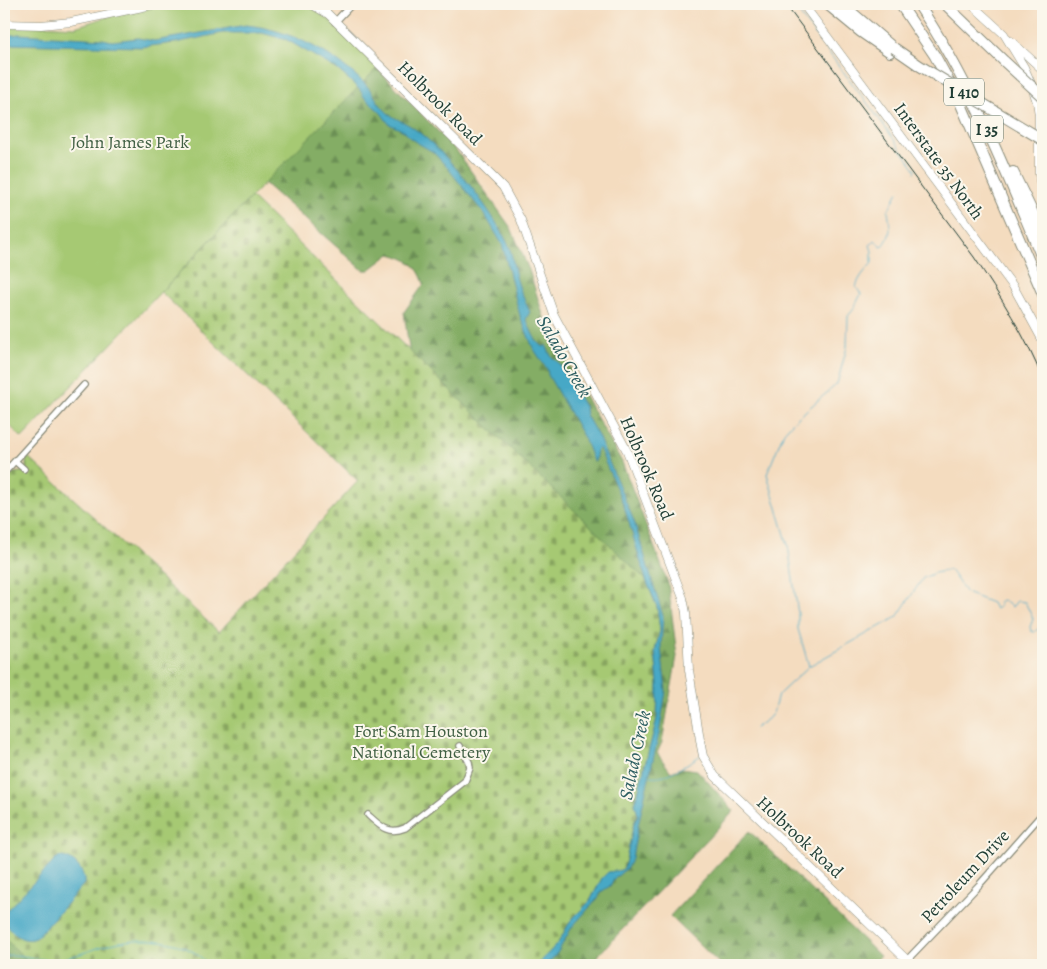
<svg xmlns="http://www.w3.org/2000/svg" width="1047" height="969" font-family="Alegreya,serif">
	<defs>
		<pattern id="forest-firs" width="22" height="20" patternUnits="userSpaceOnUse" patternTransform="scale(1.25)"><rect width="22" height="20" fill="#84ad65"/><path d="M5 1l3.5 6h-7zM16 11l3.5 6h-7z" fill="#6b8e54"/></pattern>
		<pattern id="cemetery-stones" width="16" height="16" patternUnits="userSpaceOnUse" patternTransform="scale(1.25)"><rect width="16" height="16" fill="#a6c973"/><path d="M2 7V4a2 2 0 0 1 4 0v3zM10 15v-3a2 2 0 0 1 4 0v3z" fill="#87a45f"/></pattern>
	</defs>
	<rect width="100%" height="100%" fill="#fbf7ec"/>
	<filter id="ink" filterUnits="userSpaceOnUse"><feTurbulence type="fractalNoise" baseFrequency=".02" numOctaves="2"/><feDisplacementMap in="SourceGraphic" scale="10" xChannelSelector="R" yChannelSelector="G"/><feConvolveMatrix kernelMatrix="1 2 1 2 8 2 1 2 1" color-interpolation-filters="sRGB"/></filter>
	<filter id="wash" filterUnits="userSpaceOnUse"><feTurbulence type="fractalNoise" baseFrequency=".0096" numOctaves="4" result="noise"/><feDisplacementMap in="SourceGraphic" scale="20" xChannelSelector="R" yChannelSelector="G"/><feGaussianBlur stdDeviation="1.12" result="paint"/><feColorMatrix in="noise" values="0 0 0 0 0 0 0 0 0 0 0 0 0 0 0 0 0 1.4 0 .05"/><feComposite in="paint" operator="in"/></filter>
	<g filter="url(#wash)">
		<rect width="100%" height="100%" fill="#f4dcbf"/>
		<!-- forest -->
		<path fill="url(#forest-firs)" stroke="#52754c" d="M377 68 456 150 511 228 529 270 543 315 591 407 622 462 668 583 677 656 662 742 657 753 671 772 681 768 697 770 734 811 589 965H4V938L5 940 420 428 404 312 424 284C418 265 409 259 390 254L369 270H363L264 183 163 277Z
			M749 831 818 896 880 956 873 965H721L670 916Z"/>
		<!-- cemetery -->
		<path fill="url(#cemetery-stones)" stroke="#628354" d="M251 197 646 580 657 607 660 630 655 651 658 684 657 718 635 804 638 815 634 823 624 868 621 870 602 878 590 901 571 920 558 943 537 965H32L4 938V480L10 473 21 472 26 467V458L27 456 219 632 358 481 161 292Z"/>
		<!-- green -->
		<path fill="#a6c973" stroke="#628354" d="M157 4H310L335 22 377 68 251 197 22 438 4 420V26L41 25 75 27 113 15Z"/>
		<!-- water -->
		<path fill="#47a8c6" stroke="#33727d" d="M246 25C290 29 332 53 363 82 374 92 377 104 389 114 397 120 405 122 412 127 446 151 487 203 506 240 513 252 513 267 517 280 520 291 525 301 530 312L526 319C531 329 534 342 544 347L546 345 551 356 559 363 585 408 586 415 598 436 634 521 663 616 661 647 666 691 659 734 639 821 632 858 627 868 615 878 610 886 601 892 598 898 572 927 558 952 547 965H537L558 943 571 920 590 901 602 878 608 872 621 870 624 868 634 823 638 815 635 804 657 718 658 684 655 651 660 630 657 607 646 580 624 506 599 448 597 450 595 462 593 461 584 438 548 375 547 369 533 348 520 316 502 244 485 215 447 167 433 152 411 139 404 131 389 124 381 113 364 97 360 90 338 70 287 40 262 33H223L175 43 141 47 4 44V36L19 34 103 39 112 41 138 38 154 41Z
			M58 857C72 855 86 871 84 884L36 938C22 944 11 932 4 921L7 910Z"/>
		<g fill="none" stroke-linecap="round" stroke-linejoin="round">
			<!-- stream -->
			<path stroke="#47a8c6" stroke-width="1" d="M792 4 880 120 916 170 915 172
				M809 666 897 617 923 578 935 573 950 570 966 593 992 603 995 609 999 607V602L1003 600 1012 607 1017 601 1025 602 1033 619 1030 627 1031 631 1034 632 1043 626
				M755 728 768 719 773 713 778 695 809 666 798 629V614L788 545 767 474 784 432 794 421 837 384 847 347 848 316 853 310 861 294 856 287C859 277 865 271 872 263V251L870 245 875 240 880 246 882 247C893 235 890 225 888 211L898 192
				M650 776C668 779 684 765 700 756
				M4 956C20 952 36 961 53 960 76 958 97 946 120 942 147 937 190 940 208 965"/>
		</g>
	</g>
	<g filter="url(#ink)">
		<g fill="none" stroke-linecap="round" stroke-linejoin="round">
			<!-- street casing -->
			<g stroke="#8a8c7a" stroke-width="8">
				<path id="street" d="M335 22 352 4
					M15 461 24 469
					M4 473 84 385
					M368 815C380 826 388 835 405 828L465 781 470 768 469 762 460 746
					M907 960 979 885 1043 813"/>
			</g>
			<!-- secondary casing -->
			<g stroke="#8a8c7a" stroke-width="9">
				<path id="secondary" d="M311 4 328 14 498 182 503 187 521 220 554 315 627 451 683 598 686 613 689 670 701 746 703 756 715 776 907 960
					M803 4 1013 286 1043 341
					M971 4 1004 34 1024 67 1030 81 1037 102 1039 115V174L1043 203
					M4 24 41 25 71 22 157 4
					M1011 41 1043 70"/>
			</g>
			<!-- highway casing -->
			<g stroke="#8a8c7a" stroke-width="12">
				<path id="highway" d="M827 4 861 32 890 52
					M842 4 890 45
					M900 4 935 56 960 102 1043 294
					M918 4C971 83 1006 172 1043 260
					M945 4 1005 62
					M1013 172 1043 234"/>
			</g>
			<!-- street -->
			<use href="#street" stroke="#fff" stroke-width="5.5"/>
			<!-- secondary -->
			<use href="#secondary" stroke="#fff" stroke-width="8"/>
			<!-- highway -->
			<use href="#highway" stroke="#fff" stroke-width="10"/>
			<!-- rail -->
			<path stroke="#1f3d34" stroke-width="1" d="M785 4 974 257C1000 296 1026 336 1043 380
				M1042 965 1043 959"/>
			<!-- highway-bridge casing -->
			<g stroke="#8a8c7a" stroke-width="12" stroke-linecap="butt">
				<path id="highway-bridge" d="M894 48 920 66 1043 140
					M1005 62 1043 97"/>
			</g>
			<!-- highway-bridge -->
			<use href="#highway-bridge" stroke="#fff" stroke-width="10"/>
		</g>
	</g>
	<g text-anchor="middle" stroke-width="4" stroke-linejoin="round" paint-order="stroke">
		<!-- shield labels -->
		<g fill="#fbf7ec" stroke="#61756b" stroke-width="1">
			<rect x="944" y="78.5" width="40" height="27" rx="4"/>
			<rect x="971" y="115.5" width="32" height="27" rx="4"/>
		</g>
		<g font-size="16" font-weight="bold" fill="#1f3d34">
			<text x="964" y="98">I 410</text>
			<text x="987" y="135">I 35</text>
		</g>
		<!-- street labels -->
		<g font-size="18" fill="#1f3d34" stroke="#fbf7ec">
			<text transform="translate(440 103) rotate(45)" y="6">Holbrook Road</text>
			<text transform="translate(939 161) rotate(54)" y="6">Interstate 35 North</text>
			<text transform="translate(647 468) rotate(67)" y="6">Holbrook Road</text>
			<text transform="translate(800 837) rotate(43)" y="6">Holbrook Road</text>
			<text transform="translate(965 876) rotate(-47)" y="6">Petroleum Drive</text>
		</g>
		<!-- park labels -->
		<g font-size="18" fill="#416044" stroke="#fbf7ec">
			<text x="130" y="148">John James Park</text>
			<text x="421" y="737">Fort Sam Houston<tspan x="421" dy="21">National Cemetery</tspan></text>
		</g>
		<!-- water labels -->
		<g font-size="19" font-style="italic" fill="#2b5d60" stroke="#fbf7ec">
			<text transform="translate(565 356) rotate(60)" y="7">Salado Creek</text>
			<text transform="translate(634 755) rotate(-78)" y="7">Salado Creek</text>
		</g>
	</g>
	<!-- margin -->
	<rect width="1047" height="969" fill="none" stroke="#fbf7ec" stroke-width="20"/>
</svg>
